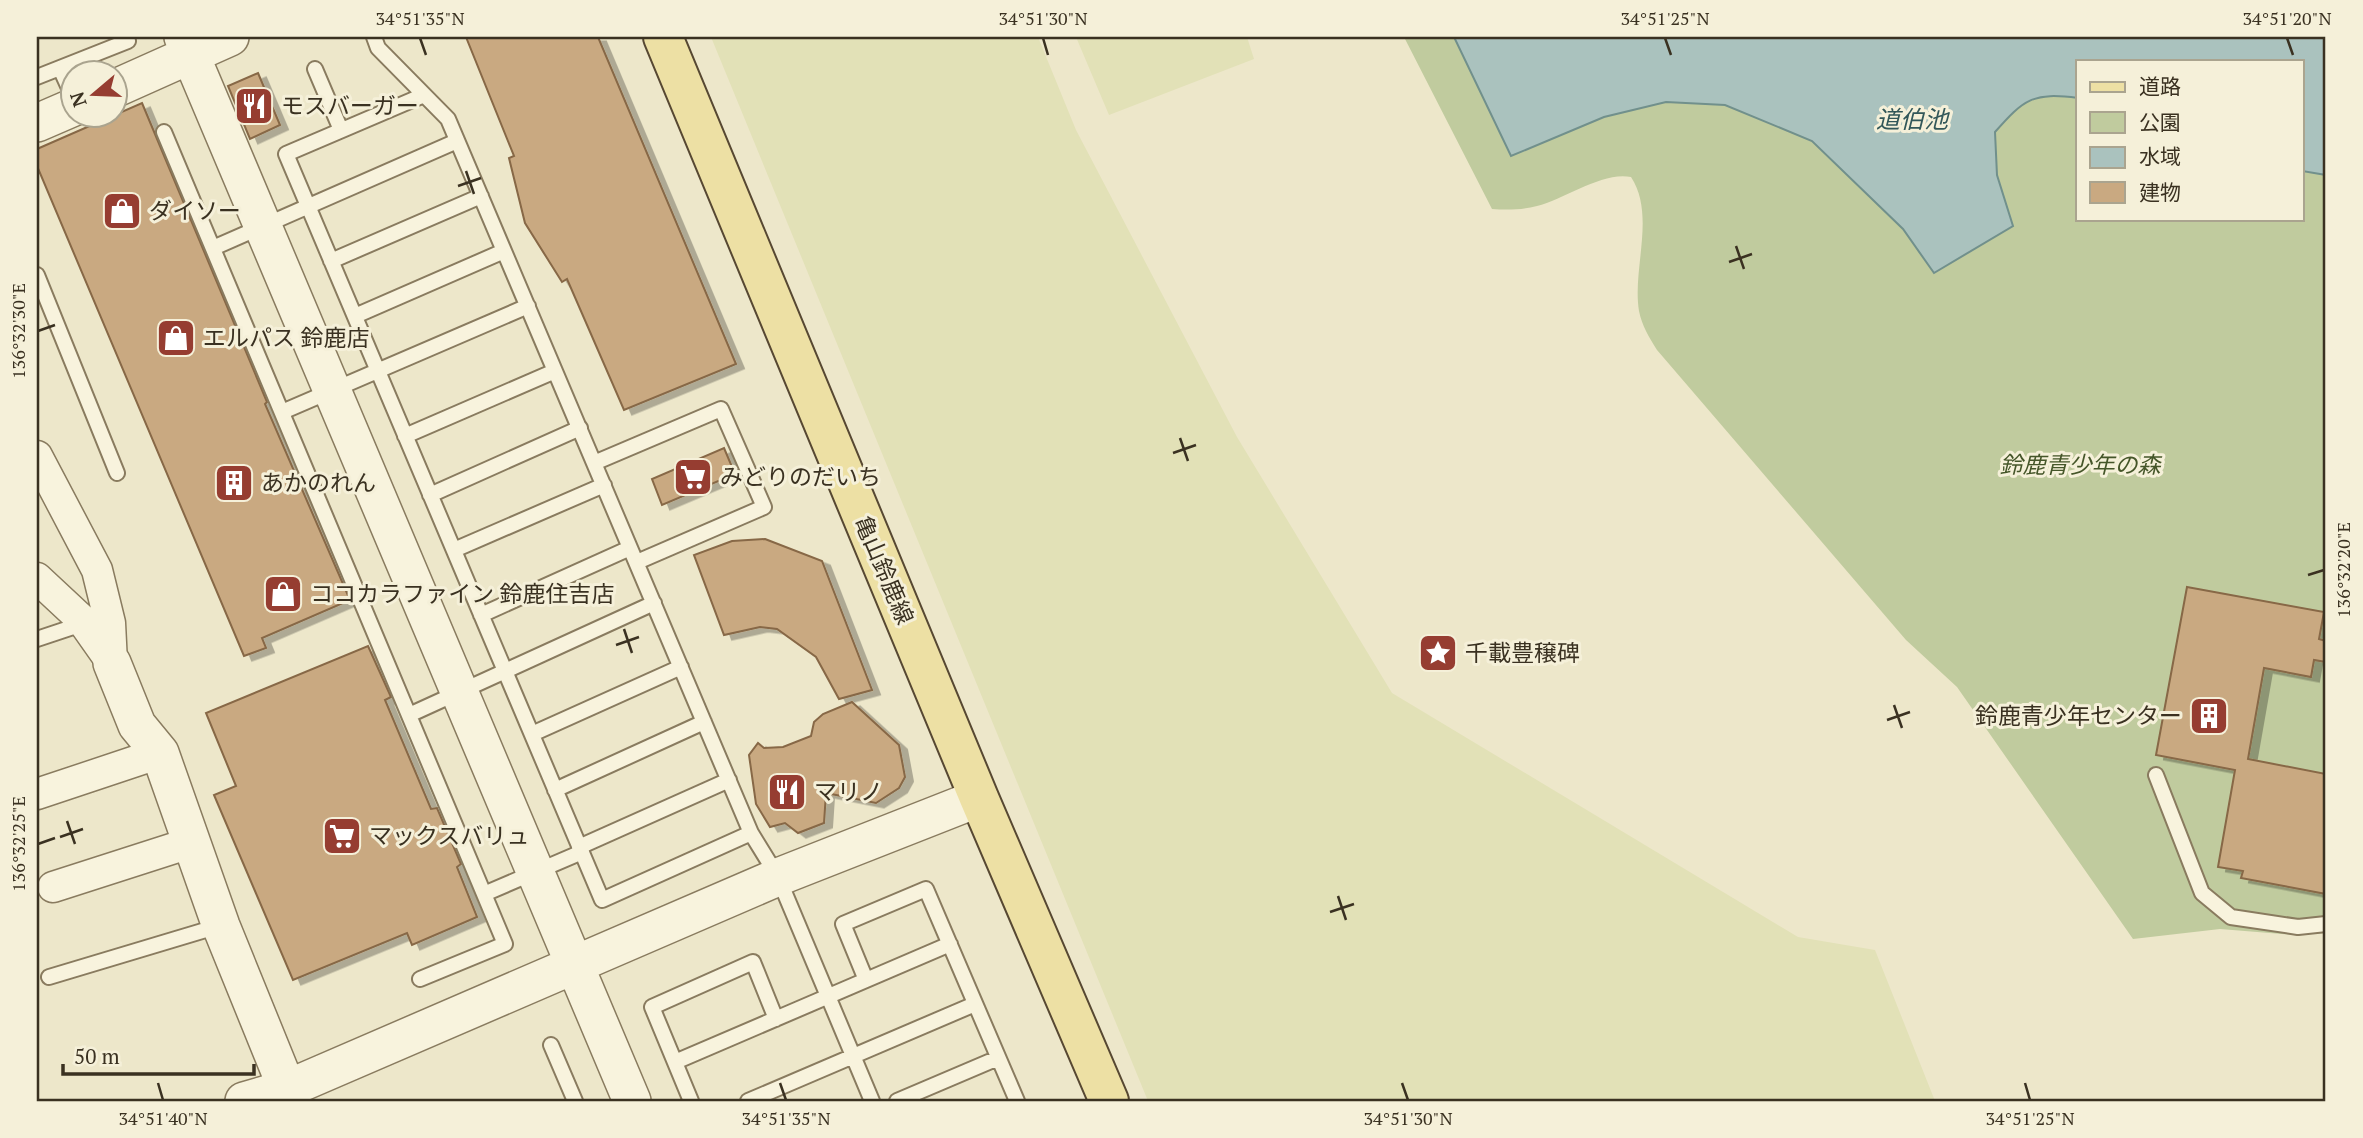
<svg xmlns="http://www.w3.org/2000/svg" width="2363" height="1138" font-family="'PT Serif','Noto Sans JP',serif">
	<defs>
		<filter id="shadow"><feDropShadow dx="8" dy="4.5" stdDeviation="0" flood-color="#0004"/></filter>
	</defs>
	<rect width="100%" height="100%" fill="#ede7ca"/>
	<!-- farmland -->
	<path fill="#e2e1b7" d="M711 37H1038L1076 130 1237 437 1392 693 1798 937 1875 950 1935 1101H1148Z
		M1076 37H1247L1254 59 1109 115Z"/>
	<!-- green -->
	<path fill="#c0cb9e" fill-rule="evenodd" d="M1404 37H2326V933L2294 935 2220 929 2133 939 1957 687 1906 640 1657 350C1649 337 1642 326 1639 311 1632 269 1656 215 1631 177 1603 171 1565 199 1537 206 1521 210 1507 210 1492 209ZM2078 61H2302V219H2078Z"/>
	<!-- water -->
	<path fill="#aac2be" stroke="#71908c" stroke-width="2" d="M1454 37H2326V175L2302 171V61H2078V98C2033 92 2024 99 1995 132L1997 175 2013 226 1934 273 1903 229 1812 141 1725 105 1666 102 1604 117 1511 156Z"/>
	<!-- building -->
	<path fill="#c9a981" stroke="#876846" stroke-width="2" filter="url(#shadow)" d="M466 37H598L736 364 624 410 567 279 562 282 525 223 509 158 514 156Z
		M258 73 280 125 250 139 228 86Z
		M142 103 267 402 265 404 350 600 262 638 266 648 244 656 37 166V149Z
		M724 448 735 474 662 505 652 479Z
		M765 539 822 561 872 690 839 699 816 657 777 629 760 627 724 635 694 555 732 541Z
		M2187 587 2324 612 2319 639 2326 641V662L2314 660 2311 677 2264 668 2248 759 2326 774V894L2241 878 2243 871 2218 867 2235 770 2156 755Z
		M368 646 391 697 385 700 431 809 437 808 461 864 457 867 477 917 412 945 407 933 293 980 214 795 236 786 206 713Z
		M852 702 899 745 905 777 899 788 876 803 826 793 824 823 798 833 785 823 770 827 756 804 749 755 758 743 764 748 783 747 811 736 814 722 823 714Z"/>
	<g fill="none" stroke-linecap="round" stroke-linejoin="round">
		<!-- service casing -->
		<g stroke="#897b5f" stroke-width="18">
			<path id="service" d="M374 37 378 48 448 119 751 833 778 877 872 1101
				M60 68 74 99
				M315 69 341 130
				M37 77 128 41 126 37
				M424 95 286 154 602 900 751 833
				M164 132 505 944 420 979
				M213 248 457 141
				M331 261 481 196
				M37 275 117 473
				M355 316 504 251
				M282 412 528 306
				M405 436 555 371
				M594 463 721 409 764 507 637 562
				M430 495 580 428
				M454 550 604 485
				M481 615 630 548
				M37 639 85 623
				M409 715 654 603
				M532 734 681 667
				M2156 775 2202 893 2231 917 2298 927 2326 924
				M555 790 704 722
				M579 847 729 780
				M484 894 582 852
				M49 977 219 926
				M866 980 843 924 926 889 1017 1101
				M551 1045 575 1101
				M675 1062 950 944
				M691 1101 652 1007 753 962 776 1019
				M748 1101 975 1004
				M897 1101 998 1058"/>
		</g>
		<!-- minor casing -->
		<g stroke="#897b5f" stroke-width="33">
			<path id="minor" d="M37 456 97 570 110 623 112 663
				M37 578 81 619 112 663
				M37 794 160 753
				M53 887 190 843"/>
		</g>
		<!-- tertiary casing -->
		<g stroke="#897b5f" stroke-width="40">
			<path id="tertiary" d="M183 37 632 1101
				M116 88 230 37
				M37 123 74 107
				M112 663 137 725 160 753 221 926 292 1101
				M244 1101 289 1088 778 877 979 798"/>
		</g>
		<!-- primary casing -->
		<g stroke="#574832" stroke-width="42">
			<path id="primary" d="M663 37 979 798 1109 1101"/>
		</g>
		<!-- service -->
		<use href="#service" stroke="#f8f3dd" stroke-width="14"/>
		<!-- minor -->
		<use href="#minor" stroke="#f8f3dd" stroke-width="30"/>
		<!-- tertiary -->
		<use href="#tertiary" stroke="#f8f3dd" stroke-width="37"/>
		<!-- primary -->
		<use href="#primary" stroke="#ede0a4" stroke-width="38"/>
	</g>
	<!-- ticks -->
	<path fill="none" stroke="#3a3121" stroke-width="2.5" d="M420 38 426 55M1043 38 1048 55M1665 38 1671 55M2287 38 2293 55M466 171 474 194M458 186 481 178M1736 246 1744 269M1729 262 1752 254M38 331 55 325M1180 438 1188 461M1173 453 1196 445M2308 575 2324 570M624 629 632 653M616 645 639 637M1894 705 1902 728M1887 720 1910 712M67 821 75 844M60 837 83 829M38 844 55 838M1338 896 1346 920M1330 912 1354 904M158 1083 163 1100M780 1083 786 1100M1402 1083 1408 1100M2025 1083 2030 1100"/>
	<!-- icons -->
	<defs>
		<g id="restaurant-square" transform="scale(2.0125)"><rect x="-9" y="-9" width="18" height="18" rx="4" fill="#963d31" stroke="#f5f0d9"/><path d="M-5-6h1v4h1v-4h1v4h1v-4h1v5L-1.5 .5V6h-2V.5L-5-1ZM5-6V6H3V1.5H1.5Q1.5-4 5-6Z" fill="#fff"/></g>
		<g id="shop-square" transform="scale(2.0125)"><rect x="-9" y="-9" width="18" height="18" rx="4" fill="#963d31" stroke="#f5f0d9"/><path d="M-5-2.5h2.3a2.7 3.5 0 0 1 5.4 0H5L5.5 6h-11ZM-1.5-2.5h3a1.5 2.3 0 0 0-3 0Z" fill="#fff"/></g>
		<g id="supermarket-square" transform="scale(2.0125)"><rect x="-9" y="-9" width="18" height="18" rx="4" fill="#963d31" stroke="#f5f0d9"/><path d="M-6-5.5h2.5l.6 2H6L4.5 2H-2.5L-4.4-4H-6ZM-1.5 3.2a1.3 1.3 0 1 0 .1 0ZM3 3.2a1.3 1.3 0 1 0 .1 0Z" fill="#fff"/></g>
		<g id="building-square" transform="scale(2.0125)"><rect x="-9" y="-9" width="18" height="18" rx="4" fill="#963d31" stroke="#f5f0d9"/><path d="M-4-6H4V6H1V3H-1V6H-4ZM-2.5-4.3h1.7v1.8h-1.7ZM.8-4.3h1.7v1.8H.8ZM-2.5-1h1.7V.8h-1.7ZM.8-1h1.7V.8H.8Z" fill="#fff"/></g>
		<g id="sight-square" transform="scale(2.0125)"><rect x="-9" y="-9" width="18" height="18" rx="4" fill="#963d31" stroke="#f5f0d9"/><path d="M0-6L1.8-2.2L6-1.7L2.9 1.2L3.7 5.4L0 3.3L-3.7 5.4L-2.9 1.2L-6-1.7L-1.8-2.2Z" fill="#fff"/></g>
	</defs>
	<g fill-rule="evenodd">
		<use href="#restaurant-square" x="254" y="106"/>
		<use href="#shop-square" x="122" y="211"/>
		<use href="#shop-square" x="176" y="338"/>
		<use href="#supermarket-square" x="693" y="477"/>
		<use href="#building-square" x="234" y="483"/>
		<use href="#shop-square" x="283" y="594"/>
		<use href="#sight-square" x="1438" y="653"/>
		<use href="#building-square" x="2209" y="716"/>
		<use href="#restaurant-square" x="787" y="792"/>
		<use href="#supermarket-square" x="342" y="836"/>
	</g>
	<g text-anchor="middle" stroke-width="6" stroke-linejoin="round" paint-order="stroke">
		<!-- poi labels -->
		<g font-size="23" fill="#3a3121" stroke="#f5f0d9" text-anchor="start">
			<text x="281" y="114">モスバーガー</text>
			<text x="149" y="219">ダイソー</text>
			<text x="203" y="346">エルパス 鈴鹿店</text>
			<text x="720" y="485">みどりのだいち</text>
			<text x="261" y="491">あかのれん</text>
			<text x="310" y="602">ココカラファイン 鈴鹿住吉店</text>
			<text x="1465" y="661">千載豊穣碑</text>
			<text x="2182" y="724" text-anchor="end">鈴鹿青少年センター</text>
			<text x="814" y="800">マリノ</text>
			<text x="369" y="844">マックスバリュ</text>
		</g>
		<!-- park labels -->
		<g font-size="23" font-style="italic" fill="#455629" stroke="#f5f0d9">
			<text x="2080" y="473">鈴鹿青少年の森</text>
		</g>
		<!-- street labels -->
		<g font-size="23" fill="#3a3121" stroke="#f5f0d9">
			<text transform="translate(884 570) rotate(67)" y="8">亀山鈴鹿線</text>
		</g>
		<!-- water labels -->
		<g font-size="24" font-style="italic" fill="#325759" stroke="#f5f0d9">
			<text x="1912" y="128">道伯池</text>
		</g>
	</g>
	<!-- border -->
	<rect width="2363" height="1138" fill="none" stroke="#f5f0d9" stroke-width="77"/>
	<!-- legend -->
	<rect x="2076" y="60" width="228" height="161" fill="#f5f0d9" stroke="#aaa48f" stroke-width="2"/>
	<rect x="2090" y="82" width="35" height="10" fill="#ede0a4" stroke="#aaa48f" stroke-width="2"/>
	<text x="2139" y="94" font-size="21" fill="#3a3121">道路</text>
	<rect x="2090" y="112" width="35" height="21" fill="#c0cb9e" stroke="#aaa48f" stroke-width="2"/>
	<text x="2139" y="130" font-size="21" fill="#3a3121">公園</text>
	<rect x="2090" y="147" width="35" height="21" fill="#aac2be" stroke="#aaa48f" stroke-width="2"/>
	<text x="2139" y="164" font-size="21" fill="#3a3121">水域</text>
	<rect x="2090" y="182" width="35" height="21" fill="#c9a981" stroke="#aaa48f" stroke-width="2"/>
	<text x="2139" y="200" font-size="21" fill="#3a3121">建物</text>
	<!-- north arrow -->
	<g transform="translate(94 94) rotate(251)"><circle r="33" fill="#f5f0d9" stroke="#aaa48f" stroke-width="2"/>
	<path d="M0-5L12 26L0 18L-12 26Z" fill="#963d31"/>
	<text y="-10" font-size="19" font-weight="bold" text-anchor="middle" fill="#3a3121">N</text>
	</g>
	<!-- scale -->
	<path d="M63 1064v10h191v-10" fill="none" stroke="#3a3121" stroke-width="3.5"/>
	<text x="74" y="1064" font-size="21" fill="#3a3121" stroke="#f5f0d9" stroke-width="5" paint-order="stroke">50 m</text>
	<rect x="38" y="38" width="2286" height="1062" fill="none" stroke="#3a3121" stroke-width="2.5"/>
	<g font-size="18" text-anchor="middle" fill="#3a3121">
		<text x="420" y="25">34°51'35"N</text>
		<text x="1043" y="25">34°51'30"N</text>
		<text x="1665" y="25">34°51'25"N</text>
		<text x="2287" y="25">34°51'20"N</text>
		<text transform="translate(19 331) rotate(-90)" y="6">136°32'30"E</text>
		<text transform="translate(2344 570) rotate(-90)" y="6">136°32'20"E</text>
		<text transform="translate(19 844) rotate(-90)" y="6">136°32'25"E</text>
		<text x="163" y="1125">34°51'40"N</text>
		<text x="786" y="1125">34°51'35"N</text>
		<text x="1408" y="1125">34°51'30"N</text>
		<text x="2030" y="1125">34°51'25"N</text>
	</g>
</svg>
